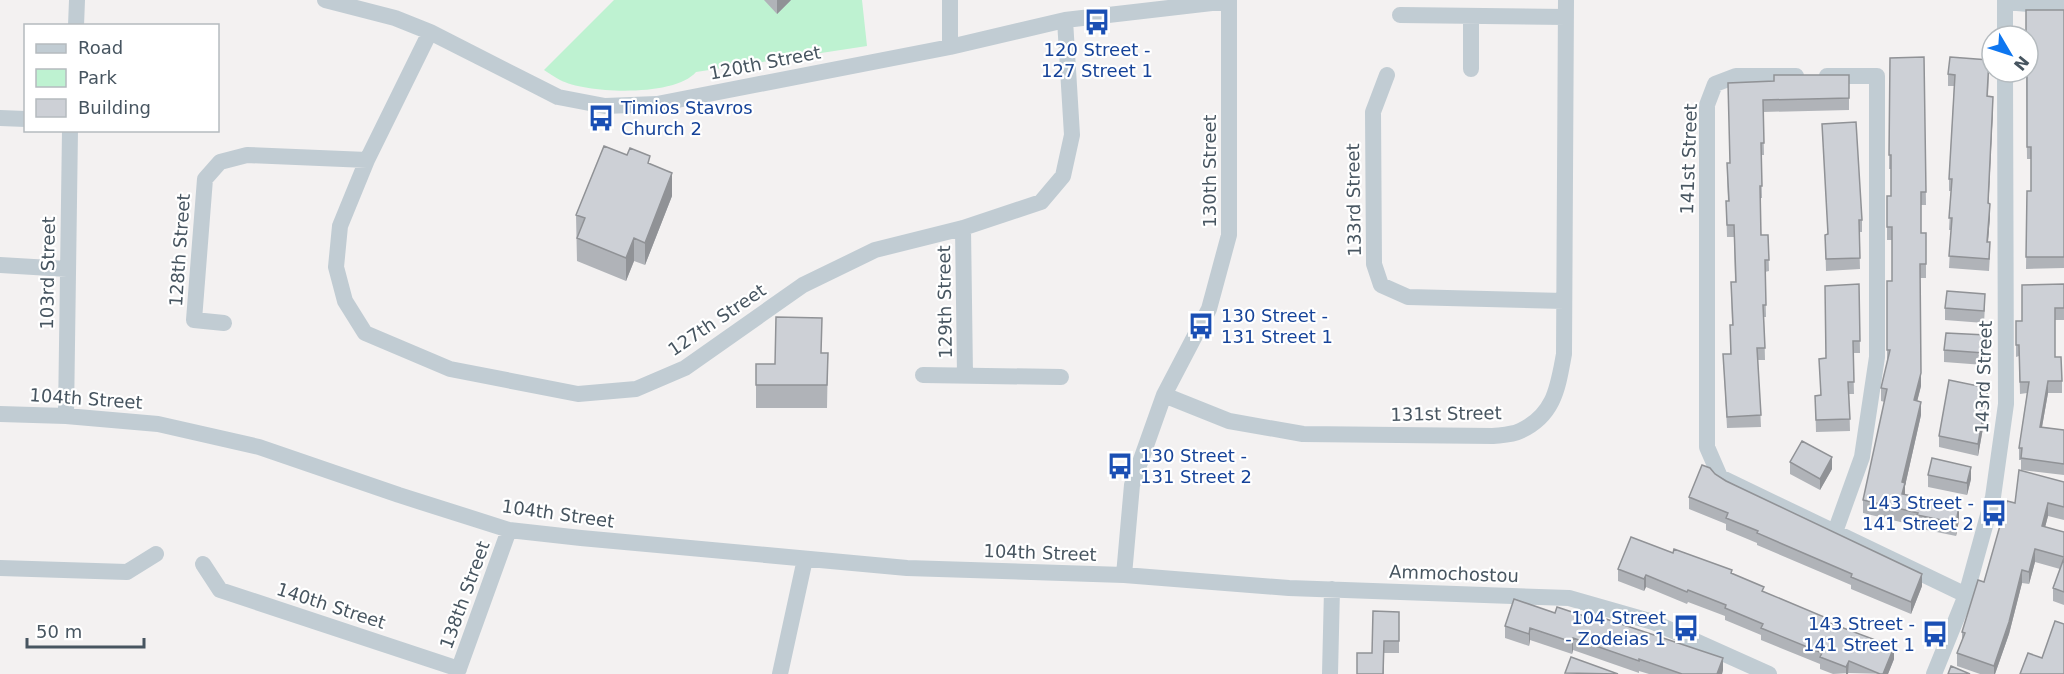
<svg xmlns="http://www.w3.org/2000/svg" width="2064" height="674" font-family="'DejaVu Sans',sans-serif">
	<rect width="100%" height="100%" fill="#f3f1f1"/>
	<!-- green -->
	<path fill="#bef2d1" d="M614 0H862L867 46 696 72C675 97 587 94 560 80 554 77 549 73 544 70Z"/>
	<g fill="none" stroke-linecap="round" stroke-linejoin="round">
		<!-- minor -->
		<path stroke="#c1ccd3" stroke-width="16" d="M325 0 395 18 430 32 558 97 605 106 657 104 950 47 1065 20 1229 1
			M950 0V47
			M2005 0V36
			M2005 2 2064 7
			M1400 15 1566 17
			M76 26 77 0
			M430 32 367 160 340 226 336 267 345 301 365 333 450 369 578 394 636 389 685 368 803 285 875 250 963 228 1041 202 1063 176 1072 135 1065 20
			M1471 69V17
			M1387 75 1373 112 1374 264 1381 285 1408 297 1564 301
			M1796 76H1736L1715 84 1707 105V447L1720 477 1966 595
			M1827 76H1877V357L1862 457 1835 532
			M0 118 26 119
			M963 228 965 375
			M0 265 67 269
			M224 323 194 320 205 179 220 162 247 155 367 160
			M923 375 1061 377
			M1164 395 1229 421 1303 434 1493 436C1501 435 1512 435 1520 431 1555 415 1558 386 1564 354L1566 0
			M0 414 66 416 158 424 259 447 399 495 509 530 581 538 907 568 1124 575 1289 588 1569 598 1653 622 1769 674
			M66 416 70 130
			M203 564 220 590 459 669
			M0 568 127 572 156 554
			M1124 575 1132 485 1164 395 1209 309 1229 235V0
			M457 674 509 530
			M780 674 805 559
			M1330 674 1332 589
			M1934 674 1966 595 1993 497 2006 404 2005 72"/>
	</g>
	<!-- wall -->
	<path fill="#b0b3b8" d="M764 0H791L777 14Z
		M2064 10V268L2026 269 2027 191H2031V159H2027L2026 72Z
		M1924 57 1926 205H1921V233H1926V278H1920L1921 386 1917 401 1921 415 1905 486V495L1959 520 1956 536 1917 528V526L1863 513V500L1885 402 1881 401V388L1887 363V281H1892V240H1887V196H1891V169H1889L1890 58Z
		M1989 72 1988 96 1993 109 1988 204 1990 216 1988 242 1990 254 1989 271 1949 268 1951 230H1949L1951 191H1949V179L1954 86H1948V74Z
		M1849 75V110L1763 112 1764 155H1761L1762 198H1760L1761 235H1768L1769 271 1765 272 1766 317H1764L1765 360H1758L1761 427 1727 428 1723 354H1730L1732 325 1731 282H1735L1734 237H1727L1726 201H1728L1727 175 1730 163 1774 81Z
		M1822 124 1862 220V232H1859L1860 269 1826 271 1825 235 1828 234Z
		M650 164 672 196 645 265 634 261 626 281 577 261 576 215Z
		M1859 284 1860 353H1853L1854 394H1849L1850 431 1816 432 1815 396 1820 395 1826 358Z
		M2064 287V320H2055V357L2062 381V393H2048L2042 427 2064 430V475L2021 470V460H2019V448L2027 393 2020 394 2019 356 2016 357V321H2022Z
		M1985 306 1984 323 1945 320V308Z
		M1986 347 1984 365 1944 362V350Z
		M822 353H828L827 408H756V385L775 364Z
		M1988 400 1978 456 1939 447V436Z
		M1790 462 1832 469 1820 490 1790 474Z
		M1715 474 1922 586 1911 614 1851 589V585L1757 545V543L1726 530V524L1689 509V497Z
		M1928 475 1971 479 1967 495 1928 487Z
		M2064 482V520L2048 516 2045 527 2064 532V605L2053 601V588L2060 569 2035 562 2029 584 2022 583 2009 634 1995 674H1980L1957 666V653L1962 641V632L1984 582 2015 503Z
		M1673 553 1732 574 1764 592 1829 623 1894 659 1888 674 1849 673 1833 674 1820 669V664L1761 640V635L1725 620V616L1688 602 1687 604 1646 587 1644 591 1618 581V569Z
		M1514 599 1723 670 1722 674H1649L1639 671V673L1573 650 1572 654 1530 640 1529 646 1505 638V626Z
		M1399 612V653H1384V674H1357Z"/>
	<!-- shaded-wall -->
	<path fill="#909296" d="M777 0H791L777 14Z
		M1993 97V109L1988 215V203Z
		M672 173V196L645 265V243Z
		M1990 204V216L1987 254V242Z
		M634 238V261L626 281V258Z
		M1921 373V386L1914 414V400Z
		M2048 381V393L2040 438V427Z
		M1988 388V400L1978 456V444Z
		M1921 402V415L1905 486V496L1902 508V482Z
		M1832 457V469L1820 490V479Z
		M1971 467V479L1967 495V483Z
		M2048 503V516L2042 539V526Z
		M1959 506V520L1956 536V523Z
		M2035 549V562L2029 584V572Z
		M2022 570V583L2009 634 1995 674H1994V666Z
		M1922 574V586L1911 614V602Z
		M1646 575V587L1644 591V579Z
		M1530 628V640L1529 646V634Z
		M1573 638V650L1572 654V642Z
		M1894 647V659L1888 674H1883Z
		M1723 658V670L1722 674H1717Z
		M1849 661 1848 674H1846V667Z"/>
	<!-- building -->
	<path fill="#cdd0d6" stroke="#909296" stroke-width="1.5" d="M2026 10H2064V257H2026L2027 191H2031V147H2027V72H2028V36H2026Z
		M1924 57 1926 192H1921V233H1926V264H1920L1921 373 1914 400 1921 402 1902 482 1905 483 1902 494 1959 506 1956 523 1917 515 1918 513 1863 500 1887 389 1881 388 1890 350H1887V281H1892V227H1887V196H1891V155H1889L1890 58Z
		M1950 57 1989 60 1987 96 1993 97 1988 203 1990 204 1987 242H1990L1989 259 1949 256 1952 218H1949L1952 179H1949L1955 75 1948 74Z
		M1774 75H1849V98L1763 100 1764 143H1761L1762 186H1760L1761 235H1768L1769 260H1765L1766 305H1763L1765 348H1757L1761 415 1727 417 1723 354H1731L1730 325H1733L1731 282H1736L1734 225H1727L1726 201H1729L1727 163H1730L1728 83 1774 81Z
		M1856 122 1862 220H1859L1860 258 1826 259 1825 235 1828 234 1822 124Z
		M604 146 627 155 630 148 650 156 648 163 672 173 645 243 634 238 626 258 577 238 585 218 576 215Z
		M1859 284 1860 341H1853L1854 382H1848L1850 419 1816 420 1815 396 1821 395 1819 359 1826 358 1825 286Z
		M2064 284V308H2055V357H2061L2062 381H2048L2040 427 2064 430V464L2021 458 2022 448H2019L2029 382H2020L2019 345H2016V321H2022V285Z
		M1947 291 1985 294 1984 311 1945 308Z
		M776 317 822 318 821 353H828L827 385H756V364H775Z
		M1946 333 1986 335 1984 353 1944 350Z
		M1949 380 1988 388 1978 444 1939 436Z
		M1802 441 1832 457 1820 479 1790 462Z
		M1932 458 1971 467 1967 483 1928 475Z
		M1702 465 1710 468 1715 474 1726 481 1922 574 1911 602 1851 577 1852 574 1757 533 1758 531 1726 518 1728 513 1689 497Z
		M2019 470 2064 482V507L2048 503 2042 526 2064 532V557L2035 549 2029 572 2022 570 2009 622 1994 666 1957 653 1965 633 1962 632 1978 580 1984 582 2007 501 2015 503Z
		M1631 537 1673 553 1674 549 1732 570 1731 573 1764 587 1762 591 1829 619 1827 622 1894 647 1883 674H1880L1849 661 1846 667 1820 657 1822 653 1761 628 1763 624 1725 608 1726 605 1688 590 1687 592 1646 575 1644 579 1618 569Z
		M2064 558V592L2053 588Z
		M1514 599 1555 613 1557 607 1593 619 1594 615 1723 658 1717 674H1682L1639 659V661L1573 638 1572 642 1530 628 1529 634 1505 626Z
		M1373 611 1399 612V641H1384L1383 674H1357V653H1372Z
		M2055 621 2064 624V674H2020L2028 653 2042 658Z
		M1571 657 1618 674 1565 673Z
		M1951 666 1970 674H1948Z"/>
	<!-- icons -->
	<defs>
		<g id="bus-bare" transform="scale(2.07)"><path d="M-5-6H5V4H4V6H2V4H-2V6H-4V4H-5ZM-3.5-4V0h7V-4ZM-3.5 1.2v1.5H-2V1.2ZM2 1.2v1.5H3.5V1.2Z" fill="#1a4fb4" stroke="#fff" stroke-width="2.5" paint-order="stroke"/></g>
	</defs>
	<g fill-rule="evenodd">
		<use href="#bus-bare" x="1097" y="22"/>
		<use href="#bus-bare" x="601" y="118"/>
		<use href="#bus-bare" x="1201" y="326"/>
		<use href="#bus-bare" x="1120" y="466"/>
		<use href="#bus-bare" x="1994" y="513"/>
		<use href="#bus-bare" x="1686" y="628"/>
		<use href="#bus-bare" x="1935" y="634"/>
	</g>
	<g text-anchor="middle" stroke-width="4.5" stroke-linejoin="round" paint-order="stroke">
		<!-- transit labels -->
		<g font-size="18" fill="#164399" stroke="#fff" text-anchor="start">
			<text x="1097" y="56" text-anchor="middle">120 Street -<tspan x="1097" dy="21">127 Street 1</tspan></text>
			<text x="621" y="114">Timios Stavros<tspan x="621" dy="21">Church 2</tspan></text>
			<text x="1221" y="322">130 Street -<tspan x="1221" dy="21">131 Street 1</tspan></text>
			<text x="1140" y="462">130 Street -<tspan x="1140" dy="21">131 Street 2</tspan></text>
			<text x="1974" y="509" text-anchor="end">143 Street -<tspan x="1974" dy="21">141 Street 2</tspan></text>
			<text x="1666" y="624" text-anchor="end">104 Street<tspan x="1666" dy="21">- Zodeias 1</tspan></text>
			<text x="1915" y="630" text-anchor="end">143 Street -<tspan x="1915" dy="21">141 Street 1</tspan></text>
		</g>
		<!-- street labels -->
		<g font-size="18" fill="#475560" stroke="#fff">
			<text transform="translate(765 63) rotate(-11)" y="6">120th Street</text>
			<text transform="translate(1689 159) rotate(-88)" y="6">141st Street</text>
			<text transform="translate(1210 171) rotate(-90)" y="6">130th Street</text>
			<text transform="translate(1354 200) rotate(-91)" y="6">133rd Street</text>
			<text transform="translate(180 250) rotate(-86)" y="6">128th Street</text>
			<text transform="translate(48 273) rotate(-89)" y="6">103rd Street</text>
			<text transform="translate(945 302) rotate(-91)" y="6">129th Street</text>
			<text transform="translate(717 320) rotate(-34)" y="6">127th Street</text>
			<text transform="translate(1984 377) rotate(-88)" y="6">143rd Street</text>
			<text transform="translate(86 399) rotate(4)" y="6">104th Street</text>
			<text transform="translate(1446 414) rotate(-1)" y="6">131st Street</text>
			<text transform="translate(558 514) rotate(8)" y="6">104th Street</text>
			<text transform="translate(1040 553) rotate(2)" y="6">104th Street</text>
			<text transform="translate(1454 574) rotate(2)" y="6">Ammochostou</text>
			<text transform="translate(465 595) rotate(-70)" y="6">138th Street</text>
			<text transform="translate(331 606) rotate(18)" y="6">140th Street</text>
		</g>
	</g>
	<!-- legend -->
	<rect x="24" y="24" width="195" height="108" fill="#ffffff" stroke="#b5bbbf" stroke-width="1.5"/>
	<rect x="36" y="44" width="30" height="9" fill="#c1ccd3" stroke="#b5bbbf" stroke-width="1.5"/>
	<text x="78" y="54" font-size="18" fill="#475560">Road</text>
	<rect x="36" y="69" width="30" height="18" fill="#bef2d1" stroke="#b5bbbf" stroke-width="1.5"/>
	<text x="78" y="84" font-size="18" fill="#475560">Park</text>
	<rect x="36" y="99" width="30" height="18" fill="#cdd0d6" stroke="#b5bbbf" stroke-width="1.5"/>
	<text x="78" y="114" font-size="18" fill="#475560">Building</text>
	<!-- north arrow -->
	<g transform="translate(2010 54) rotate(129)"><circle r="28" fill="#ffffff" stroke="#b5bbbf" stroke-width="1.5"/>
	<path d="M0-4.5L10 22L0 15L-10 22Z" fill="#0e76f0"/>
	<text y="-9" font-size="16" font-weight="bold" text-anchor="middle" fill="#475560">N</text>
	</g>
	<!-- scale -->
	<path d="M27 638v9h117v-9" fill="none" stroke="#475560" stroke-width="3"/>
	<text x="36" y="638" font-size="18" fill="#475560" stroke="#ffffff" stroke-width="4.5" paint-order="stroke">50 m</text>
</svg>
